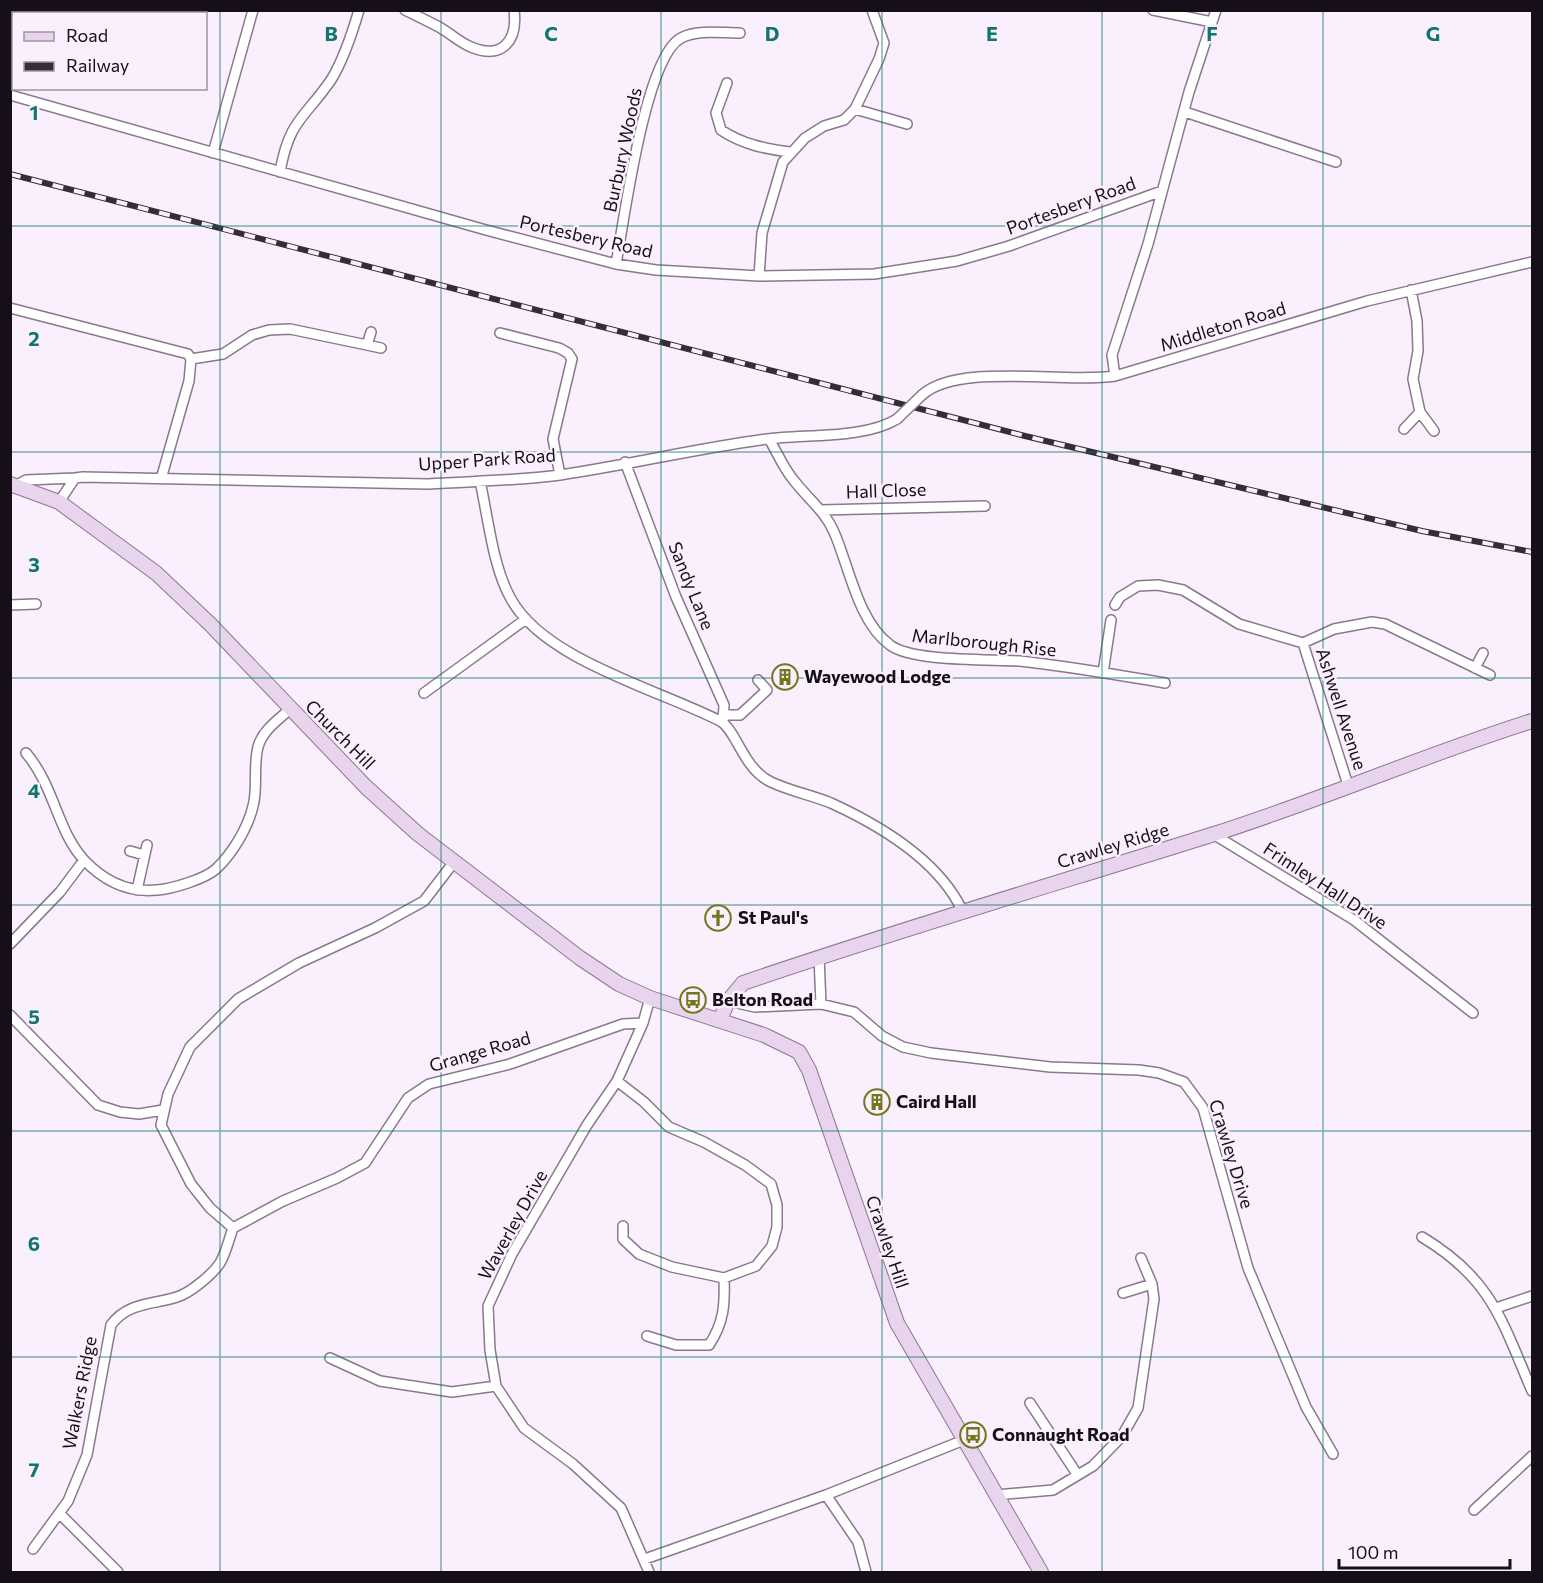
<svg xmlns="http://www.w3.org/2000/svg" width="1543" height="1583" font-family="Commissioner,sans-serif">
	<rect width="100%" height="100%" fill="#faeffc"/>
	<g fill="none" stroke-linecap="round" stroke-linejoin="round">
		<!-- street casing -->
		<g stroke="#8d7691" stroke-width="12">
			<path id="street" d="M405 10C417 16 428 21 439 27 450 33 459 42 471 47 502 60 518 41 514 10
				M1153 10 1212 22
				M727 83 716 113 721 130C742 144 765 149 790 152
				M10 95 486 230 616 264 656 270 759 276 874 274 957 261 1009 246 1162 191
				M855 109 907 124
				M1185 112 1336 162
				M213 153 253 10
				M280 172C289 120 304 119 331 80 344 59 352 34 359 10
				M616 264C624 221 645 57 681 38 697 29 722 33 740 33
				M759 276 762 233 783 162 805 138 824 126 844 120 855 109 879 59 884 43 872 10
				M1411 290 1417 321 1418 351 1413 379 1420 412 1434 431
				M10 308 188 354 191 359 189 381 161 479
				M371 332 367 345 381 348
				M500 333 559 348 568 353 572 359 553 439 560 475
				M191 359 223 354 252 335 269 330 290 329 367 345
				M1115 376 1112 355 1148 244 1189 92 1216 10
				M922 395C959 362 1065 384 1115 376L1367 301 1532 262
				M1404 429 1420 412
				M769 439C777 452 783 467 792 478 806 497 825 511 834 532 849 566 858 622 890 645 912 662 990 659 1020 661 1068 666 1117 675 1165 683
				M625 462 676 597 724 705 723 722
				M480 481C488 517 493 568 511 599 544 660 660 690 720 721 736 729 743 769 771 782 790 791 811 795 831 803 879 825 938 860 962 910
				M17 485 26 480 75 478
				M59 502 75 478 83 477 428 484C472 481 516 481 560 475 629 465 698 448 767 439 805 434 865 439 897 419
				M821 510 985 506
				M10 605 36 604
				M1115 605 1120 597 1138 586 1158 585 1183 590 1239 624 1303 643 1334 629 1372 622 1385 624 1490 675
				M1303 643 1348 785
				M1475 668 1483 653
				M1103 673 1111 620
				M424 693 526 619
				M723 715H740L767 690 758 680
				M26 753C55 787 57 831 84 860 104 881 128 893 157 890 172 889 205 879 216 869 232 854 248 828 253 806 258 788 253 766 258 747 262 731 278 720 289 710
				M1213 834 1354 920 1473 1013
				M130 851 144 855
				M137 890 147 845
				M10 944 60 892 84 860
				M819 957 821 1004
				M728 1001 755 1007 821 1004 854 1012 882 1036 903 1047 931 1053 1050 1067 1139 1070 1159 1073 1184 1082 1203 1108 1248 1268 1306 1407 1333 1454
				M10 1015 98 1105 120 1112 139 1114 163 1110
				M617 1081 644 1102 669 1127 704 1142 745 1165 771 1184 777 1205V1227L772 1246 756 1266 724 1278 672 1267 639 1254 623 1239V1226
				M233 1228 210 1208 191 1184 161 1125 168 1094 190 1047 238 999 299 963 375 928 424 901 454 862
				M233 1228 283 1201 337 1178 365 1163 408 1098 429 1084 510 1064 623 1024 643 1023
				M1422 1237C1492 1279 1502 1321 1532 1391
				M1123 1293 1152 1284
				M1496 1308 1532 1296
				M647 1336 676 1345H709C724 1323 725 1304 724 1278
				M330 1358 380 1381 452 1392 496 1386
				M1030 1403 1077 1474
				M826 1495 858 1542 866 1572
				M996 1495 1053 1490 1093 1466 1122 1436 1138 1408 1154 1299 1152 1284 1141 1258
				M1474 1510 1532 1456
				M60 1514 118 1572
				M33 1549 68 1501 87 1455 111 1325C128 1302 152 1305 177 1297 190 1293 212 1275 220 1263 226 1253 229 1239 233 1228
				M645 1559 826 1495 964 1440
				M649 1572 621 1508 573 1464 524 1428 496 1386 490 1350 488 1306 512 1254 587 1125 617 1081 643 1023 650 998"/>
		</g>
		<!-- secondary casing -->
		<g stroke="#8d7691" stroke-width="16">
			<path id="secondary" d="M10 484 59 502 156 573 210 624 366 787 418 834 580 958 619 984 650 998 764 1035 799 1052 809 1070 897 1323 1041 1572
				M720 1020 728 1001 743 983C898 930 1055 884 1211 835 1319 801 1424 755 1532 721"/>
		</g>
		<!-- street -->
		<use href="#street" stroke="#fff" stroke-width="9"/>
		<!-- secondary -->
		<use href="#secondary" stroke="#e8d4ec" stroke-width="14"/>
		<!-- rail casing -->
		<g stroke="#352c37" stroke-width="6">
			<path id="rail" d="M10 174 1025 436 1422 531 1532 552"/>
		</g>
		<!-- rail -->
		<use href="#rail" stroke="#faeffc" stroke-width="4" stroke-dasharray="11" stroke-linecap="butt"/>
		<!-- street-bridge casing -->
		<g stroke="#8d7691" stroke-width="12" stroke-linecap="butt">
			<path id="street-bridge" d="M897 419 922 395"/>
		</g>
		<!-- street-bridge -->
		<use href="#street-bridge" stroke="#fff" stroke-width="9"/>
	</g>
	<!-- grid -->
	<path fill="none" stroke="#0f766e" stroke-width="1.5" stroke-opacity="0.55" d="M220 10V1572M441 10V1572M661 10V1572M882 10V1572M1102 10V1572M1323 10V1572M10 226H1532M10 452H1532M10 678H1532M10 905H1532M10 1131H1532M10 1357H1532"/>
	<!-- icons -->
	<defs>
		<g id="building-ring" transform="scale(1.35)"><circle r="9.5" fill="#faeffc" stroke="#73761d" stroke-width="1.5"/><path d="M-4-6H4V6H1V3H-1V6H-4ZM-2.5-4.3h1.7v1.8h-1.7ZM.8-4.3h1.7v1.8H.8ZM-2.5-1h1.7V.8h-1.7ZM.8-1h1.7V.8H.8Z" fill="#73761d"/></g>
		<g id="church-ring" transform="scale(1.35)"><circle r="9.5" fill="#faeffc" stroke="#73761d" stroke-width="1.5"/><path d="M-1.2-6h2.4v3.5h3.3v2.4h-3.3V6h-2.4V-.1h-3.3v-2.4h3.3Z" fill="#73761d"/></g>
		<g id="bus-ring" transform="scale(1.35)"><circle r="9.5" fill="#faeffc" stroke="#73761d" stroke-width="1.5"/><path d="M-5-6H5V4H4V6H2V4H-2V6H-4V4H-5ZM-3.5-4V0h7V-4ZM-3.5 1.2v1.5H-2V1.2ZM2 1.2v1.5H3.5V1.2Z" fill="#73761d"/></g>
	</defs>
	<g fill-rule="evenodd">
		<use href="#building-ring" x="785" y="677"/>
		<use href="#church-ring" x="718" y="918"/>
		<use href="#bus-ring" x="693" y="1000"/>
		<use href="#building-ring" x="877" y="1102"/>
		<use href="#bus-ring" x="973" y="1435"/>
	</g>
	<g text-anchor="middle" stroke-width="5" stroke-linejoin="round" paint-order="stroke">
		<!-- street labels -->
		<g font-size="18" fill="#160e18" stroke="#faeffc">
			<text transform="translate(623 150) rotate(-78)" y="6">Burbury Woods</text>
			<text transform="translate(1071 206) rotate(-20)" y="6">Portesbery Road</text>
			<text transform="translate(586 237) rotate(13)" y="6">Portesbery Road</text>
			<text transform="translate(1223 327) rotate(-17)" y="6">Middleton Road</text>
			<text transform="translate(487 460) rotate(-4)" y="6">Upper Park Road</text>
			<text transform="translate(886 491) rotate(-2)" y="6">Hall Close</text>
			<text transform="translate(691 586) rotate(68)" y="6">Sandy Lane</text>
			<text transform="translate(984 643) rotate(6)" y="6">Marlborough Rise</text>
			<text transform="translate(1341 709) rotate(72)" y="6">Ashwell Avenue</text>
			<text transform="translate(340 735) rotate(45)" y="6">Church Hill</text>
			<text transform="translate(1113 846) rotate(-17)" y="6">Crawley Ridge</text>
			<text transform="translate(1325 886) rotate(33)" y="6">Frimley Hall Drive</text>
			<text transform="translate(480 1052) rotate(-16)" y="6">Grange Road</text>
			<text transform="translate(1231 1154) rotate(73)" y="6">Crawley Drive</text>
			<text transform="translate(513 1225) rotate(-61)" y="6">Waverley Drive</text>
			<text transform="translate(887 1242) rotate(71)" y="6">Crawley Hill</text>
			<text transform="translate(80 1393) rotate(-79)" y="6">Walkers Ridge</text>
		</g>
		<!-- poi labels -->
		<g font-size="18" font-weight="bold" fill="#160e18" stroke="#faeffc" text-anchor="start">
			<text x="804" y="683">Wayewood Lodge</text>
			<text x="738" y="924">St Paul's</text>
			<text x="712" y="1006">Belton Road</text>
			<text x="896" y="1108">Caird Hall</text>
			<text x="992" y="1441">Connaught Road</text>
		</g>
	</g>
	<g font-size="20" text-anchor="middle" font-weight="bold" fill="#0f766e" stroke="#faeffc" stroke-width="5" stroke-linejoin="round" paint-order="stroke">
		<text x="331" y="41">B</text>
		<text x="551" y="41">C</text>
		<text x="772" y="41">D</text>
		<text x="992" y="41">E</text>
		<text x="1212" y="41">F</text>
		<text x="1433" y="41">G</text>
		<text x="34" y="120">1</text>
		<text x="34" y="346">2</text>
		<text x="34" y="572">3</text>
		<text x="34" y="798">4</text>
		<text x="34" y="1024">5</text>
		<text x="34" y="1251">6</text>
		<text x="34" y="1477">7</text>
	</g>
	<!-- border -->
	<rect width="1543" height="1583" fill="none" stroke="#160e18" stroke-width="24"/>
	<!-- legend -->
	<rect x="12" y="12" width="195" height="78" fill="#faeffc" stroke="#9f95a1" stroke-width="1.5"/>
	<rect x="24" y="32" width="30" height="9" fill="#e8d4ec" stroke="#9f95a1" stroke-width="1.5"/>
	<text x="66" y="42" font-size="18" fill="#160e18">Road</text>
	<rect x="24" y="62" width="30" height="9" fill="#352c37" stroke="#9f95a1" stroke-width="1.5"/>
	<text x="66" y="72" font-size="18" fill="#160e18">Railway</text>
	<!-- scale -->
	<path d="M1339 1559v9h171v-9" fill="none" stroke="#160e18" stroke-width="3"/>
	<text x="1348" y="1559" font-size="18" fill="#160e18" stroke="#faeffc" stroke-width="4.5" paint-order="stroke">100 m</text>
</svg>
